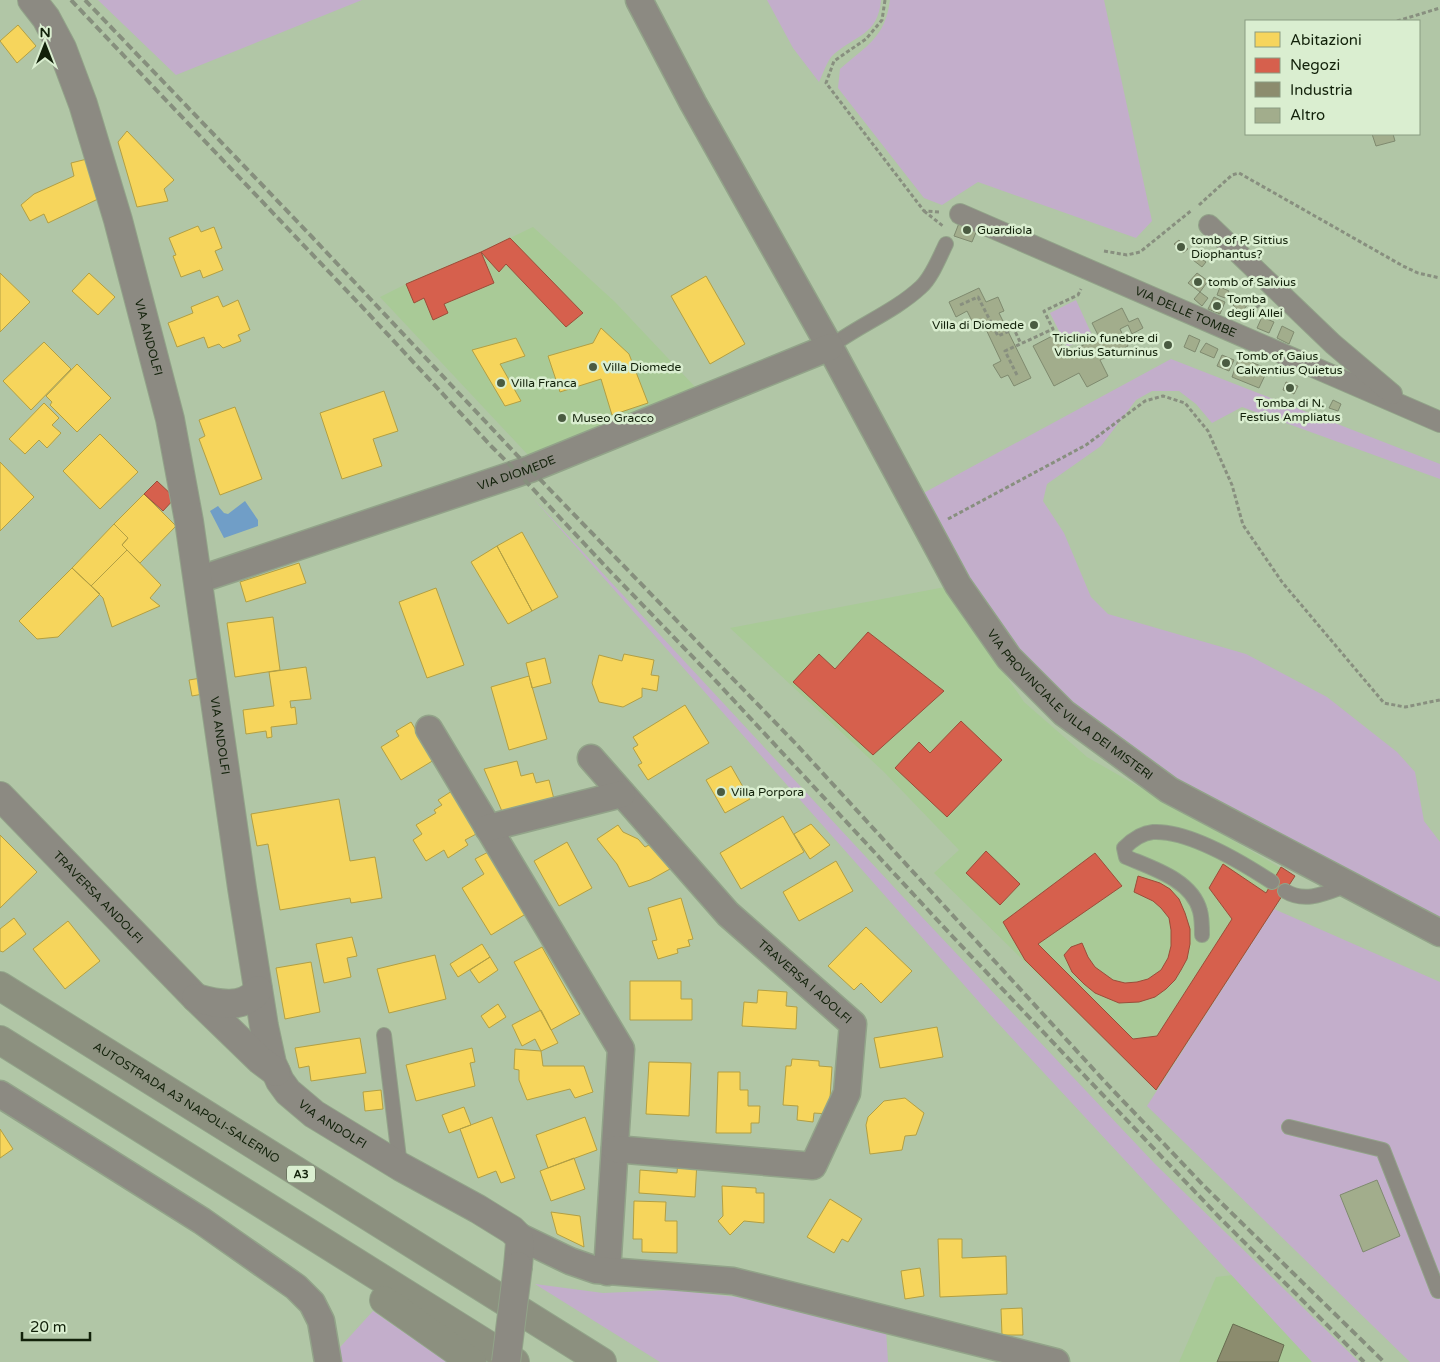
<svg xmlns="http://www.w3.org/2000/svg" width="1440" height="1362" font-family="'Varela Round',sans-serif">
	<rect width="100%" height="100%" fill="#b1c6a6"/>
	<!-- built -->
	<path fill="#a9ca97" d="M533 227 615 302 698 390 529 456 380 297 406 284 481 252Z
		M945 587 1024 702 1087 757 1295 876 1156 1090 934 873 959 850 884 772 730 628Z
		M1233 1275 1312 1362H1179L1216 1277Z"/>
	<!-- green -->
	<path fill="#c3aecb" d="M98 0H362L176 75Z
		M767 0H881C878 35 856 35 834 54 827 60 823 74 819 82L793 48Z
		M890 0H1104L1152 221 1136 238 978 182 942 205 924 198 838 88 840 69C867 45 885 38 890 0Z
		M1076 300 1092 335 1067 347 1050 313Z
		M1171 359 1440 464V479L1242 407 1212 423 1196 404 1179 391H1152L1136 400 1101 446 1047 484 1043 501 1064 533 1091 597 1108 614 1246 654 1327 697 1397 752 1415 772 1424 821 1440 842V923L1223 812 1071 708 1019 657 975 597 918 496Z
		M532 497 904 898 1155 1164 1359 1362H1312L995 1020Z
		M1274 909 1440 982V1362H1410L1147 1106Z
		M535 1284 603 1293 672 1290 737 1297 833 1317 886 1330 888 1362H660Z
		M373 1311 447 1362H333L332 1356Z"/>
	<!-- water -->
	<path fill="#709ec7" d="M245 501 258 520V526L224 538 210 511 218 506 224 513 228 514Z"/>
	<!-- homes -->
	<path fill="#f6d55c" stroke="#b29f43" d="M18 25 36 46 17 63 0 41Z
		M127 131 174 180 164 189 168 201 137 207 118 142Z
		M87 159 100 198 48 223 44 214 30 221 21 205 34 194 74 176 71 163Z
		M198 226 201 232 214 227 222 248 215 251 223 270 203 278 200 270 181 277 173 256 176 255 169 238Z
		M0 273 30 302 0 332Z
		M89 273 115 297 98 315 72 291Z
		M706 276 745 344 710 364 671 296Z
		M218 296 223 307 238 300 250 330 238 335 241 341 223 348 219 344 208 348 204 337 177 347 168 323 193 313 191 307Z
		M601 328 629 354 648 403 612 415 601 379 560 392 548 356 593 343Z
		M516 338 525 356 500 364 521 401 505 406 472 350Z
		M44 342 71 369 31 410 3 381Z
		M77 364 111 398 77 432 50 405 52 402 46 396Z
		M384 391 398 431 373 439 382 466 342 479 320 413Z
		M44 403 59 418 52 425 61 433 47 448 39 440 25 454 9 439Z
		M235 407 262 479 220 495 199 439 205 436 199 420Z
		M100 434 138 472 100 509 63 471Z
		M0 462 34 497 0 531Z
		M144 494 176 526 140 563 122 545 128 538 114 524Z
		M114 524 128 538 122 545 127 550 91 586 72 568Z
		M522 532 558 597 532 611 497 546Z
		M497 546 532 611 508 624 471 562Z
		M127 550 161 585 150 598 160 606 112 627 103 598 91 586Z
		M299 563 306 583 246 602 240 582Z
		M72 568 100 594 58 637 37 639 19 621Z
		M436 588 464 665 427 678 399 602Z
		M273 617 280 670 235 677 227 623Z
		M624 654 654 660 651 675 659 676 657 691 642 688V697L623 707 599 702 592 683 599 655 622 661Z
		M545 658 551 683 532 688 526 663Z
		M306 667 311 699 290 701 291 708 295 707 297 724 271 727 272 737 267 738 266 731 246 734 243 710 274 706 269 672Z
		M529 676 547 739 509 750 491 687Z
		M201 678 203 694 192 696 189 680Z
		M685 705 709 743 648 780 638 765 642 763 633 748 638 745 633 737Z
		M411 722 434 760 401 780 381 747 399 736 396 731Z
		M517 761 521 776 533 773 536 783 549 780 555 803 504 816 484 769Z
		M731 766 750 799 725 813 706 780Z
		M452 791 478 833 465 840 468 845 448 858 444 850 426 861 413 840 422 834 416 825 436 813 434 810 442 805 438 800Z
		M339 799 350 861 375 857 382 898 351 903 350 898 280 910 268 844 257 846 251 814Z
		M783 816 804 852 741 889 720 853Z
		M811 824 830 845 810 859 794 834Z
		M618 825 623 832 638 839 645 847 651 844 670 869 650 880 629 887 617 864 597 839Z
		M0 835 37 872 0 908Z
		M567 842 592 888 559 906 534 861Z
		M492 850 529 912 491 935 462 888 484 874 475 859Z
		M836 861 853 891 799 921 783 892Z
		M681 898 693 939 688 940 690 946 677 949 678 953 658 959 652 941 657 940 648 908Z
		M14 918 26 934 3 952 0 951V929Z
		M68 921 100 961 65 989 33 949Z
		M866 927 912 971 881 1003 861 983 854 990 828 966Z
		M352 937 357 956 347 958 351 977 324 983 316 944Z
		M482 944 490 957 458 977 450 964Z
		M542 947 580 1014 551 1030 514 962Z
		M435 955 446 999 389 1013 377 969Z
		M490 957 498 970 479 983 470 970Z
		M311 962 320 1012 285 1019 276 968Z
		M630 981H681V999H692V1020H630Z
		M758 990 787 992 786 1006 797 1007 796 1029 742 1026 744 1002 757 1003Z
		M498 1004 506 1017 489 1028 481 1016Z
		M541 1010 558 1043 541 1051 535 1039 522 1046 512 1025Z
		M937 1027 943 1057 880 1068 874 1038Z
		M360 1038 366 1073 311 1081 309 1066 299 1068 295 1048Z
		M472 1048 475 1062 470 1063 475 1086 416 1101 406 1065Z
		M515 1049 541 1051 543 1066H584L593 1092 575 1098 570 1089 527 1100 519 1080V1070L514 1069Z
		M792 1059 819 1061V1066L832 1067 829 1114 814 1113 813 1122 797 1120 798 1106 783 1105 786 1066H791Z
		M649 1062 691 1063 689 1116 646 1114Z
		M718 1072H740V1090H748V1106H760L759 1123H751V1133H716Z
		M381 1090 383 1109 365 1111 363 1092Z
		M905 1098 924 1113 916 1135 905 1136 902 1150 870 1154 866 1125 868 1117 884 1101Z
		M464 1107 471 1125 449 1133 442 1115Z
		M492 1117 515 1178 501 1183 496 1171 478 1178 460 1129Z
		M585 1117 597 1150 548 1168 536 1135Z
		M0 1129 13 1149 0 1158Z
		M574 1158 585 1189 551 1201 540 1171Z
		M678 1160 697 1161 695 1197 639 1193 640 1170 677 1173Z
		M722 1186 756 1188V1193H764V1223L744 1221 730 1235 718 1221 723 1216Z
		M830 1199 862 1219 848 1242 842 1239 834 1253 807 1237Z
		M634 1201 666 1202 665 1221H677V1253L642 1252V1239H633Z
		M551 1212 580 1216 584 1247 557 1234Z
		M938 1239H962V1258L1006 1256 1007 1294 940 1297Z
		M920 1268 924 1296 905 1299 901 1271Z
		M1022 1308 1023 1335H1002L1001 1309Z"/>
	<!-- shops -->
	<path fill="#d6604d" stroke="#9b4d39" d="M510 238 583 313 566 327 506 264 499 272 481 252Z
		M481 252 494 283 444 304 448 313 433 320 424 298 414 303 406 284Z
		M157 481 175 498 163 511 144 494Z
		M868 632 944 691 873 755 793 682 819 654 835 669Z
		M961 721 1002 760 947 817 895 768 919 742 930 753Z
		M986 851 1020 884 1000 905 966 873Z
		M1095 853 1122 886 1038 944 1133 1039 1157 1036 1232 919 1209 888 1223 864 1266 893 1281 867 1295 876 1156 1090 1025 960 1003 922Z
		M1138 876 1160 883 1170 889 1179 899 1185 913 1190 929V944L1187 959 1181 970 1175 980 1166 989 1155 997 1139 1002 1119 1003 1095 993 1084 984 1072 972 1064 955 1071 947 1082 943 1088 957 1095 967 1113 980 1125 983 1137 982 1148 979 1161 970 1168 958 1171 946V930L1169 918 1161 908 1153 901 1134 892Z"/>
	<!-- industry -->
	<path fill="#8c8c6e" stroke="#676c50" d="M1233 1324 1284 1345 1278 1362H1217Z"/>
	<!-- building -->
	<path fill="#a2ad8c" stroke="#7f8a6f" d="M1372 134H1393L1395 141 1376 146Z
		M961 218 979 225 972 242 954 236Z
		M1179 240 1188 249 1183 253 1174 244Z
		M1197 256 1206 262 1202 267 1193 260Z
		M1197 273 1208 281 1200 292 1188 283Z
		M1220 287 1229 291 1225 298 1217 295Z
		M979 288 986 302 998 297 1004 311 999 313 1031 378 1014 386 1008 375 1001 378 993 365 1001 361 983 323 975 327 967 311 956 317 949 302Z
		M1200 292 1208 298 1202 306 1194 299Z
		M1214 297 1225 302 1220 314 1208 309Z
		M1241 297 1248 304 1241 313 1233 305Z
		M1122 308 1129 322 1138 318 1143 328 1132 334 1128 325 1120 329 1128 346 1100 360 1108 376 1087 387 1079 373 1054 386 1033 346 1056 334 1066 354 1099 337 1092 323Z
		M1262 317 1274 322 1269 333 1257 328Z
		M1282 326 1294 332 1289 344 1277 338Z
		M1189 335 1200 340 1195 352 1184 347Z
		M1206 343 1218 349 1214 358 1200 352Z
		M1222 355 1234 360 1229 371 1217 366Z
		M1239 357 1268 369 1259 388 1232 377Z
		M1286 382 1298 386 1294 394 1283 390Z
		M1333 400 1341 404 1338 411 1329 408Z
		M1377 1180 1400 1236 1363 1252 1340 1195Z"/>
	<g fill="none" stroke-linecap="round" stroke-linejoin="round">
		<!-- service casing -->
		<g stroke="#92a389" stroke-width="16">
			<path id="service" d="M830 347C859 325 894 312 921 287 932 277 939 258 946 244
				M1285 891C1306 904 1328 892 1348 885
				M1202 935C1202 928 1202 918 1200 911 1192 880 1152 868 1126 857L1124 848C1132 840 1141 833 1153 832 1189 830 1243 863 1272 882
				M384 1035 400 1166
				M1289 1127 1383 1150 1438 1291 1440 1288"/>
		</g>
		<!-- pedestrian casing -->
		<g stroke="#92a389" stroke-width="22">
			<g id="pedestrian">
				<path id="s1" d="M960 214 1440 422"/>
				<path d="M1209 225 1333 344 1392 394"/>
			</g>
		</g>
		<!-- minor casing -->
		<g stroke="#92a389" stroke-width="29">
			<g id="minor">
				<path id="s2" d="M639 0 693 103 830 347 958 585 1009 658 1064 713 1169 790 1440 933"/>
				<path id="s3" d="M198 580 530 469 830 347"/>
				<path d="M429 729 621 1049 607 1272"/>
				<path id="s4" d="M591 758 728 914 853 1024 847 1093 813 1166 615 1149"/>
				<path d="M488 828 622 794"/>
				<path d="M0 1094 202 1221 296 1287 312 1303 321 1321 328 1362"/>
				<path d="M518 1236 570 1261 596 1270 733 1281 1056 1362"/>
			</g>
		</g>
		<!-- tertiary casing -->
		<g stroke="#92a389" stroke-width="30">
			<g id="tertiary">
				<path id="s5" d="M32 0 46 18 62 48 83 104 118 220 170 419 189 521 242 888 264 1026 272 1063 280 1081 288 1092 314 1114 401 1167 478 1209 512 1230 518 1236 520 1243 518 1266"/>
				<path id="s6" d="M0 796 196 998 260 1060 276 1072"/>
				<path d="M196 998C217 1004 244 1010 258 990"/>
			</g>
		</g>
		<!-- motorway casing -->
		<g stroke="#92a389" stroke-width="30">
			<g id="motorway">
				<path id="s7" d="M0 986 602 1362"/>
				<path d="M0 1040 515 1362"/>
				<path d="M384 1300 472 1362"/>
			</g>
		</g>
		<!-- path -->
		<path stroke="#888f7f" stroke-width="3" stroke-dasharray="4 2.5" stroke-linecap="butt" d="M885 0 882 20 866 39 834 61 826 83 924 211 939 212
			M1397 21 1440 8
			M1199 205 1232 175 1239 173 1403 266 1418 273 1440 278
			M924 211 943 226
			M1104 251 1127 255 1140 252 1192 210
			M960 305 978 297 998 336 1014 329 1021 344
			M1249 318 1253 311 1261 303
			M1017 375 1005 351 1053 329 1044 311 1078 295 1081 289
			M948 519 1086 445 1145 401 1163 396 1185 403 1208 431 1232 485 1243 525 1282 582 1384 703 1405 707 1440 700"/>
		<!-- service -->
		<use href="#service" stroke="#8c8a82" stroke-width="14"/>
		<!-- pedestrian -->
		<use href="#pedestrian" stroke="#8c8a82" stroke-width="20"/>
		<!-- minor -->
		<use href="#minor" stroke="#8c8a82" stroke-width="26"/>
		<!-- tertiary -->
		<use href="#tertiary" stroke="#8c8a82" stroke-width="28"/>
		<!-- motorway -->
		<use href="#motorway" stroke="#8c907f" stroke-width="28"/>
		<!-- rail -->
		<path stroke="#868f7d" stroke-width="4" stroke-dasharray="8 4" stroke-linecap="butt" d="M71 0 366 311 491 446 518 473 608 569 714 679 953 937 1101 1093 1220 1218 1364 1362
			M85 0 313 238 530 469 797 745 1107 1084 1204 1186 1384 1362"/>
		<!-- tertiary-bridge casing -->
		<g stroke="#92a389" stroke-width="30" stroke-linecap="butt">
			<path id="tertiary-bridge" d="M506 1362 518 1266"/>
		</g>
		<!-- tertiary-bridge -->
		<use href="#tertiary-bridge" stroke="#8c8a82" stroke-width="28"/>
	</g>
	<!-- markers -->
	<g fill="#4a5b41" stroke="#daeed0" stroke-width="2">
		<circle cx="967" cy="230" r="5"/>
		<circle cx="1181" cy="247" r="5"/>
		<circle cx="1198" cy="282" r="5"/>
		<circle cx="1217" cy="306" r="5"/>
		<circle cx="1034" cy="325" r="5"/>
		<circle cx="1168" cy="345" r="5"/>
		<circle cx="1226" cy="363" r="5"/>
		<circle cx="593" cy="367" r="5"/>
		<circle cx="501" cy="383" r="5"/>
		<circle cx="1290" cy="388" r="5"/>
		<circle cx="562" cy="418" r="5"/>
		<circle cx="721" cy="792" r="5"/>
	</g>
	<g text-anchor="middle" stroke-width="5" stroke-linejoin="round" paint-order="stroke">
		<!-- shield labels -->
		<rect fill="#daeed0" stroke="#4e5e45" stroke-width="1" x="287" y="1165.5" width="28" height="17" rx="4"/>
		<g font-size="11" font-weight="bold" fill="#12210a">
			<text x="301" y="1178">A3</text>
		</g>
		<!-- poi labels -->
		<g font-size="12" fill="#12210a" stroke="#daeed0" text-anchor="start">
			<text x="977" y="234">Guardiola</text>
			<text x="1191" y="244">tomb of P. Sittius<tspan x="1191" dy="14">Diophantus?</tspan></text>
			<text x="1208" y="286">tomb of Salvius</text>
			<text x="1227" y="303">Tomba<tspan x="1227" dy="14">degli Allei</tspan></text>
			<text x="1024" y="329" text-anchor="end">Villa di Diomede</text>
			<text x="1158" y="342" text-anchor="end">Triclinio funebre di<tspan x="1158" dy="14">Vibrius Saturninus</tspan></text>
			<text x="1236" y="360">Tomb of Gaius<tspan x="1236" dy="14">Calventius Quietus</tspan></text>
			<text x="603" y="371">Villa Diomede</text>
			<text x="511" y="387">Villa Franca</text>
			<text x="1290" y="407" text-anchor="middle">Tomba di N.<tspan x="1290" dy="14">Festius Ampliatus</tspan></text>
			<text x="572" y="422">Museo Gracco</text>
			<text x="731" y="796">Villa Porpora</text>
		</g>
		<!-- street labels -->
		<g font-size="12" fill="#12210a" stroke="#daeed0">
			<text dy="4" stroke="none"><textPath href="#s1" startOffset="246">VIA DELLE TOMBE</textPath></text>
			<text dy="4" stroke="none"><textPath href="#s5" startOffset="359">VIA ANDOLFI</textPath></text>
			<text dy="4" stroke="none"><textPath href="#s3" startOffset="336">VIA DIOMEDE</textPath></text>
			<text dy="4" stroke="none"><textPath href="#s2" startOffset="832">VIA PROVINCIALE VILLA DEI MISTERI</textPath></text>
			<text dy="4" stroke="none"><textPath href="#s5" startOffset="764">VIA ANDOLFI</textPath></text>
			<text dy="4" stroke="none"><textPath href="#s6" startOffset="141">TRAVERSA ANDOLFI</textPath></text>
			<text dy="4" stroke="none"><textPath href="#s4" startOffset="310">TRAVERSA I ADOLFI</textPath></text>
			<text dy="4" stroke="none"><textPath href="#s7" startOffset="220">AUTOSTRADA A3 NAPOLI-SALERNO</textPath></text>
			<text dy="4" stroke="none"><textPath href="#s5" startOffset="1184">VIA ANDOLFI</textPath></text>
		</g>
	</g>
	<!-- legend -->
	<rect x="1245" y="20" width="175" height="115" fill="#daeed0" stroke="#8a9c81"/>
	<rect x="1255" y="32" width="25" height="15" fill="#f6d55c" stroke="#8a9c81"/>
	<text x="1290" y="45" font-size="15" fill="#12210a">Abitazioni</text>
	<rect x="1255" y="58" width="25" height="15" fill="#d6604d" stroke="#8a9c81"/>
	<text x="1290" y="70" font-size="15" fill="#12210a">Negozi</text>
	<rect x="1255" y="82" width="25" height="15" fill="#8c8c6e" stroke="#8a9c81"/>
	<text x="1290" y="95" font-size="15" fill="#12210a">Industria</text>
	<rect x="1255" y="108" width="25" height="15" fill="#a2ad8c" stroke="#8a9c81"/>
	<text x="1290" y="120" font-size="15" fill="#12210a">Altro</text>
	<!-- north arrow -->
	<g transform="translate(45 45)" stroke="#daeed0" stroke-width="4" paint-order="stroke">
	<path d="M0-4L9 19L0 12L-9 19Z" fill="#12210a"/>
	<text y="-8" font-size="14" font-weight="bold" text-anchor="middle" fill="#12210a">N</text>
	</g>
	<!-- scale -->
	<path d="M22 1332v8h68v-8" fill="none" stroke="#12210a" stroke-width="2.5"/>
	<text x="30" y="1332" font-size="15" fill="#12210a" stroke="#daeed0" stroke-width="4" paint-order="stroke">20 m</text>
</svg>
